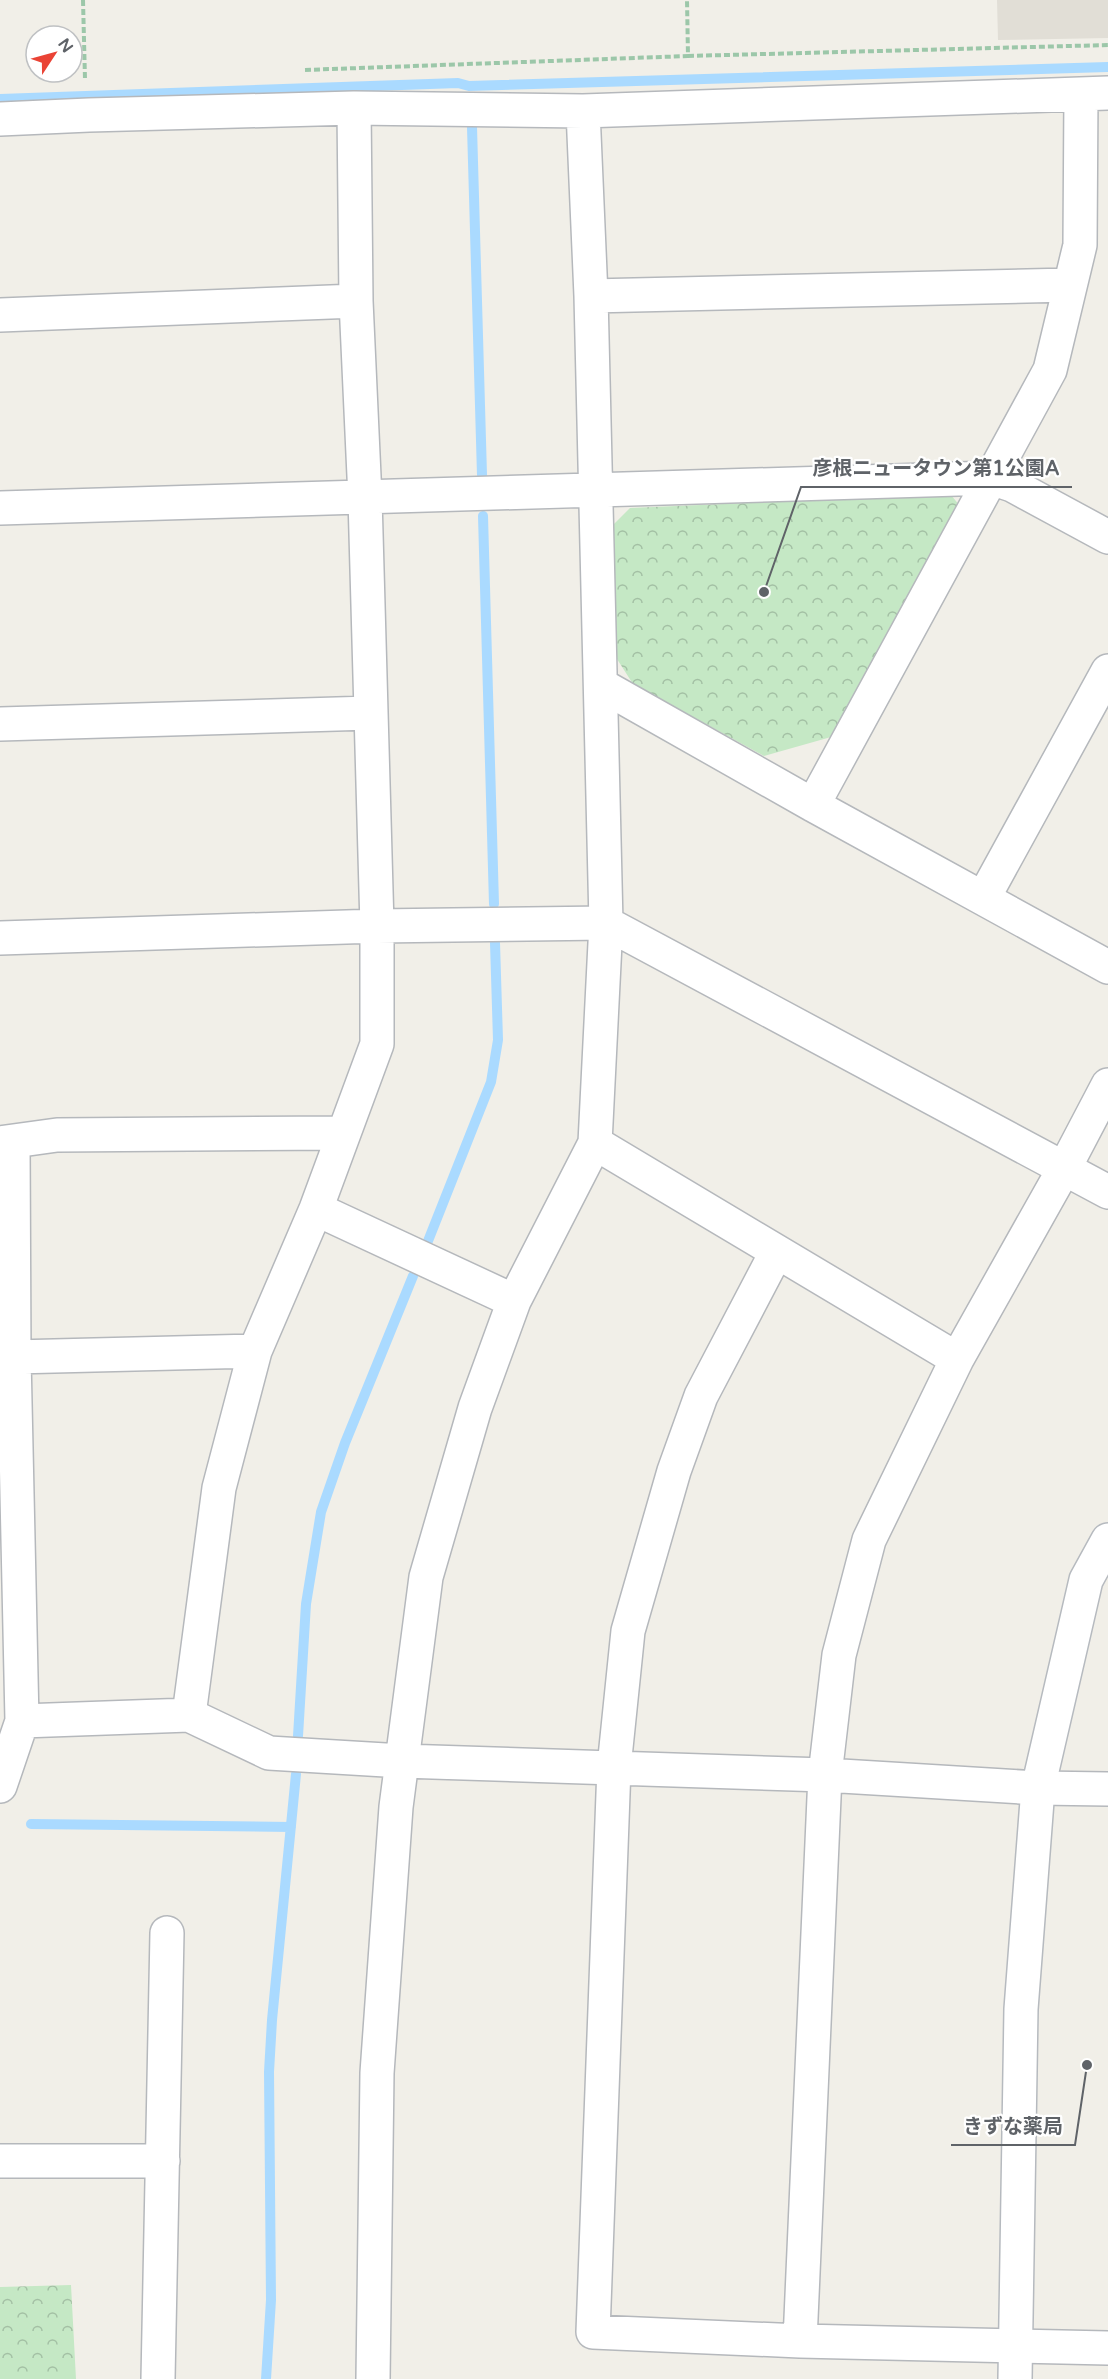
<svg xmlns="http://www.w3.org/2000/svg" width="1108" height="2379" font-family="'Varela Round','Noto Sans JP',sans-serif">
	<defs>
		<pattern id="park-crowns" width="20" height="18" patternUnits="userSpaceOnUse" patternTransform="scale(1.5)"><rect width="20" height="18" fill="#c5e8c5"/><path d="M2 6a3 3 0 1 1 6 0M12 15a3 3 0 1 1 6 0" fill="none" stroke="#a3c0a4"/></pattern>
	</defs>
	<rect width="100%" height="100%" fill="#f1efe8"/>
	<!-- education -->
	<path fill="#e1ded6" d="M997 0H1108V38L998 40Z"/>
	<!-- park -->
	<path fill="url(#park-crowns)" d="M950 494 961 507 831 737 764 756 633 684 617 659 613 525 630 508Z
		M71 2285 76 2379H0V2287Z"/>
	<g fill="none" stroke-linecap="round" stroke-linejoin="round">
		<!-- stream -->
		<path stroke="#aadaff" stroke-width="10" d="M0 99 458 83 469 86 1108 67
			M472 127 482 475
			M483 516 494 904
			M428 1241 491 1082 498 1040 495 943
			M298 1736 306 1604 321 1512 345 1443 413 1276
			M31 1824 291 1827
			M266 2379 271 2300 269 2072 272 2020 296 1774"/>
		<!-- street casing -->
		<g stroke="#b5b8bc" stroke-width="36">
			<path id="street" d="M0 119 89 115 354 108 583 111 1108 93
				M591 296 1070 285
				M0 315 356 301
				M0 508 991 478 1012 485 1108 537
				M601 685 813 805 1108 967
				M0 724 370 713
				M813 805 1050 370 1080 245 1081 94
				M984 897 1108 671
				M0 938 377 926 606 923 1108 1192
				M0 1143 57 1135 343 1133
				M595 1143 957 1359
				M316 1209 514 1301
				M776 1253 701 1396 674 1471 628 1631 614 1767 593 2332 800 2341 1108 2348
				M14 1357 255 1351
				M189 1715 219 1488 255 1351 316 1209 377 1044V926L365 498 356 301 354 108
				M22 1721 189 1715 269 1753 402 1761 825 1775 1038 1788 1108 1789
				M0 1786 22 1721 14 1357 13 1143
				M0 2161H163
				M800 2341 825 1775 839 1655 869 1540 957 1359 1065 1167 1108 1085
				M158 2379 167 1933
				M373 2379 377 2073 396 1807 426 1577 475 1408 514 1301 595 1143 606 923 591 296 583 111"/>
		</g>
		<!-- secondary casing -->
		<g stroke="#b6babf" stroke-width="36">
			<path id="secondary" d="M1015 2379 1021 2009 1038 1788 1086 1580 1108 1540"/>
		</g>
		<!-- path -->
		<path stroke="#9cc7a9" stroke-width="4" stroke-dasharray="6 3" stroke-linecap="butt" d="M83 0 85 79
			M688 56 1108 45
			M305 70 688 56 687 0"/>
		<!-- street -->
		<use href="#street" stroke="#fff" stroke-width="33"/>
		<!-- secondary -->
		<use href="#secondary" stroke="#fff" stroke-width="33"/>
	</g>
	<!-- callouts -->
	<path fill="none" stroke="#5f6368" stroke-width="2" d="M764 592L801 487H1072M1087 2065L1075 2145H951"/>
	<g fill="#5f6368" stroke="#fff" stroke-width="2">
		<circle cx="764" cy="592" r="6"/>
		<circle cx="1087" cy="2065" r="6"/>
	</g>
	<g font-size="20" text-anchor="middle" font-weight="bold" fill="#5f6368" stroke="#fff" stroke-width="4.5" stroke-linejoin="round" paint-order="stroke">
		<text x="936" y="475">彦根ニュータウン第1公園A</text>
		<text x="1013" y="2133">きずな薬局</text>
	</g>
	<!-- north arrow -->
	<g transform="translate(54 54) rotate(54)"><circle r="28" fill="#ffffff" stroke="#bfc1c3" stroke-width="1.5"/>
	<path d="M0-4.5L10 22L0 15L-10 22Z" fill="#ea4335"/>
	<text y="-9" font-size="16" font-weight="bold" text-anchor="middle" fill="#5f6368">N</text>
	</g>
</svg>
